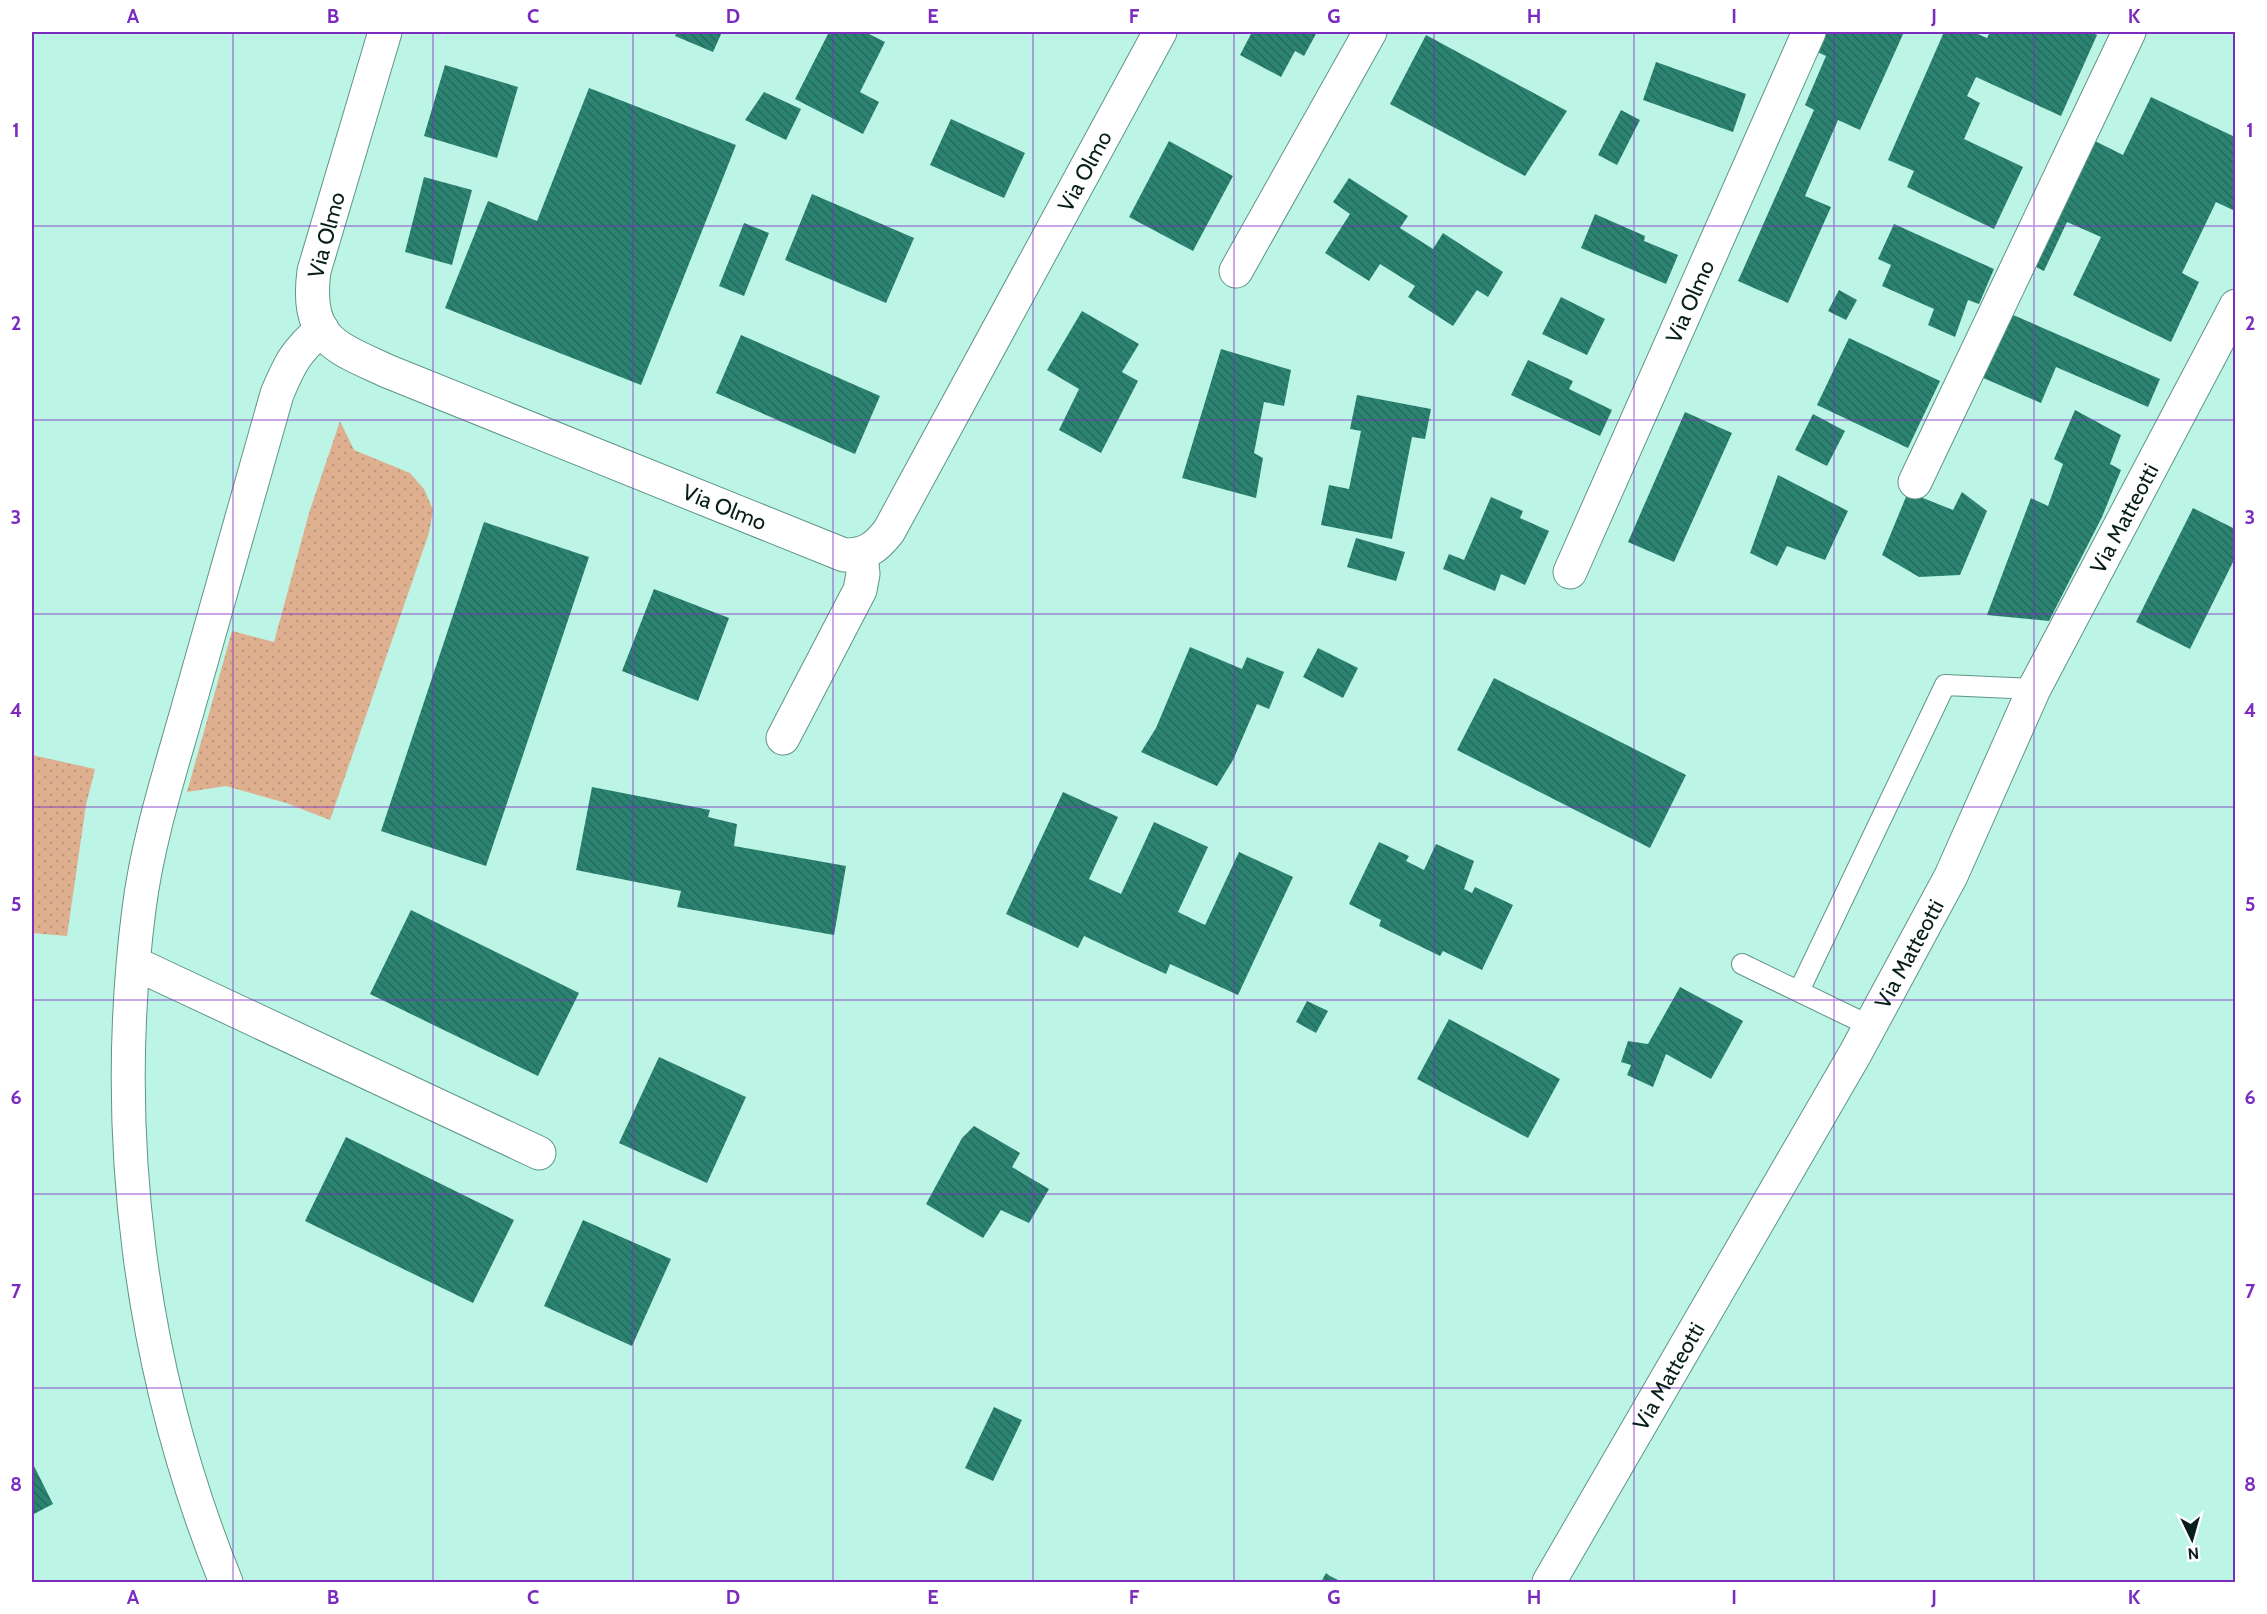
<svg xmlns="http://www.w3.org/2000/svg" width="2267" height="1614" font-family="Cabin,sans-serif">
	<defs>
		<pattern id="park-dots" width="8" height="8" patternUnits="userSpaceOnUse" patternTransform="scale(1.5)"><rect width="8" height="8" fill="#dfb090"/><path d="M2 2h.1M6 6h.1" fill="none" stroke="#be977c" stroke-width="1.8" stroke-linecap="round"/></pattern>
		<pattern id="building-back-hatch" width="6" height="6" patternUnits="userSpaceOnUse" patternTransform="scale(1.5)"><rect width="6" height="6" fill="#2c8371"/><path d="M-1 5l2 2M0 0l6 6M5-1l2 2" fill="none" stroke="#246b5c"/></pattern>
	</defs>
	<rect width="100%" height="100%" fill="#bcf5e5"/>
	<!-- park -->
	<path fill="url(#park-dots)" d="M340 421 354 450 410 473 424 489 433 510 429 533 330 820 286 803 226 786 187 792 232 631 274 642 309 513Z
		M32 755 95 769 86 805 67 936 32 933Z"/>
	<!-- building -->
	<path fill="url(#building-back-hatch)" d="M677 32H722L713 52 675 36Z
		M829 32H865L885 42 860 92 879 102 863 134 795 99Z
		M1252 32H1317L1304 56 1295 51 1281 77 1240 55Z
		M1824 32H1904L1860 130 1838 120 1805 196 1831 207 1788 303 1738 281 1814 110 1805 105 1826 56 1815 51Z
		M1944 32H1973L1987 38 1990 32H2089L2097 35 2061 116 1976 77 1967 96 1980 103 1964 139 2023 167 1994 229 1907 187 1914 171 1888 160Z
		M1426 35 1567 111 1525 176 1390 104Z
		M1656 62 1746 94 1733 132 1643 100Z
		M445 65 518 87 497 158 424 136Z
		M589 88 736 145 641 385 445 308 488 201 537 221Z
		M764 92 801 109 786 140 745 120Z
		M2151 97 2235 137V211L2216 202 2182 273 2199 282 2171 342 2073 295 2101 237 2067 222 2044 271 2028 263 2087 137 2123 155Z
		M1621 110 1640 120 1617 165 1598 155Z
		M951 119 1025 153 1004 198 930 165Z
		M1169 141 1233 176 1193 251 1129 217Z
		M424 177 472 190 452 265 405 252Z
		M1349 178 1408 216 1400 228 1433 249 1443 233 1503 272 1488 297 1477 290 1453 326 1408 297 1415 286 1380 264 1369 281 1325 253 1350 214 1333 202Z
		M812 194 914 238 886 303 785 260Z
		M1595 214 1645 236 1644 241 1678 255 1666 284 1581 248Z
		M744 223 769 233 744 296 719 286Z
		M1894 224 1994 269 1979 304 1968 300 1955 337 1928 325 1934 309 1882 286 1891 265 1878 259Z
		M1839 290 1857 300 1846 320 1828 311Z
		M1561 297 1605 319 1587 355 1542 334Z
		M1082 311 1139 344 1122 372 1138 381 1101 453 1059 430 1079 389 1047 370Z
		M2011 314 2160 379 2148 407 2056 367 2041 403 1981 377Z
		M741 335 880 396 855 454 716 393Z
		M1849 338 1940 381 1908 448 1817 405Z
		M1221 349 1291 370 1284 406 1264 402 1254 453 1263 458 1256 498 1182 478Z
		M1528 360 1573 381 1569 389 1612 410 1600 436 1511 395Z
		M1357 395 1431 409 1425 439 1412 437 1392 539 1321 525 1329 485 1349 489 1361 431 1350 429Z
		M2075 410 2121 435 2110 464 2121 470 2102 517 2049 621 1987 615 2031 498 2048 506 2063 464 2054 459Z
		M1685 412 1732 433 1674 562 1628 542Z
		M1813 414 1845 431 1827 466 1795 450Z
		M1778 475 1848 511 1825 560 1787 546 1777 566 1750 553Z
		M1908 492 1953 510 1962 492 1987 511 1960 575 1919 577 1882 555Z
		M1491 497 1523 511 1520 518 1549 531 1525 585 1501 574 1495 591 1443 569 1449 554 1464 560Z
		M2193 508 2235 529V558L2190 649 2136 622Z
		M484 522 589 557 486 866 381 831Z
		M1356 538 1405 552 1396 581 1347 567Z
		M654 589 729 618 698 701 622 671Z
		M1190 647 1242 669 1247 657 1284 672 1269 709 1257 704 1233 760 1217 786 1141 752 1156 728Z
		M1318 648 1358 668 1343 698 1303 677Z
		M1494 678 1686 775 1650 848 1457 750Z
		M592 787 710 810 708 817 737 824 734 846 846 866 834 935 677 907 681 891 576 870Z
		M1063 792 1118 817 1089 879 1121 894 1154 822 1208 847 1178 912 1205 925 1239 852 1293 877 1238 995 1170 964 1166 974 1084 936 1078 948 1006 914Z
		M1379 842 1409 856 1406 861 1424 870 1436 844 1474 861 1464 889 1472 893 1475 887 1513 905 1482 970 1443 951 1440 956 1379 926 1381 920 1349 904Z
		M411 910 579 993 538 1076 370 994Z
		M1680 987 1743 1021 1711 1079 1666 1054 1653 1087 1627 1075 1631 1065 1621 1062 1628 1041 1648 1044Z
		M1307 1001 1328 1011 1316 1033 1296 1022Z
		M1449 1019 1560 1079 1528 1138 1417 1079Z
		M659 1057 746 1097 707 1183 619 1143Z
		M974 1126 1020 1153 1012 1167 1049 1189 1029 1223 1001 1210 983 1238 926 1204 962 1138Z
		M346 1137 514 1220 473 1303 305 1221Z
		M583 1220 671 1259 632 1346 544 1306Z
		M994 1407 1022 1420 993 1481 965 1468Z
		M32 1462 53 1504 32 1515Z
		M1326 1573 1330 1576 1342 1582H1321Z"/>
	<g fill="none" stroke-linecap="round" stroke-linejoin="round">
		<!-- lane casing -->
		<g stroke="#5f9587" stroke-width="22">
			<path id="lane" d="M1742 964 1870 1026
				M1799 991 1945 685 2034 689"/>
		</g>
		<!-- street casing -->
		<g stroke="#5f9587" stroke-width="35">
			<g id="street">
				<path id="s1" d="M385 32 314 271C305 339 335 347 387 371L844 555C866 555 876 548 889 531L1160 32"/>
				<path d="M1236 271 1370 32"/>
				<path d="M1915 482 2129 32"/>
				<path id="s2" d="M1570 572 1809 32"/>
				<path d="M783 738 860 590 863 574 861 554"/>
				<path d="M134 963 539 1153"/>
				<path d="M226 1582C140 1371 110 1135 139 909 148 838 171 769 190 701 219 598 248 496 277 394 290 363 296 351 322 329"/>
				<path id="s3" d="M1549 1582 1855 1054 1951 876 2034 689 2236 306"/>
			</g>
		</g>
		<!-- lane -->
		<use href="#lane" stroke="#fff" stroke-width="20"/>
		<!-- street -->
		<use href="#street" stroke="#fff" stroke-width="33"/>
	</g>
	<!-- grid -->
	<path fill="none" stroke="#7b2cbf" stroke-width="1.5" stroke-opacity="0.55" d="M233 32V1582M433 32V1582M633 32V1582M833 32V1582M1033 32V1582M1234 32V1582M1434 32V1582M1634 32V1582M1834 32V1582M2034 32V1582M32 226H2236M32 420H2236M32 614H2236M32 807H2236M32 1000H2236M32 1194H2236M32 1388H2236"/>
	<g text-anchor="middle" stroke-width="6" stroke-linejoin="round" paint-order="stroke">
		<!-- street labels -->
		<g font-size="22" fill="#071e19" stroke="#fff">
			<text dy="8" stroke="none"><textPath href="#s1" startOffset="1344">Via Olmo</textPath></text>
			<text transform="translate(326 235) rotate(-75)" y="8">Via Olmo</text>
			<text dy="8" stroke="none"><textPath href="#s2" startOffset="296">Via Olmo</textPath></text>
			<text dy="8" stroke="none"><textPath href="#s1" startOffset="752">Via Olmo</textPath></text>
			<text dy="8" stroke="none"><textPath href="#s3" startOffset="1210">Via Matteotti</textPath></text>
			<text dy="8" stroke="none"><textPath href="#s3" startOffset="724">Via Matteotti</textPath></text>
			<text dy="8" stroke="none"><textPath href="#s3" startOffset="238">Via Matteotti</textPath></text>
		</g>
	</g>
	<!-- border -->
	<rect width="2267" height="1614" fill="none" stroke="#ffffff" stroke-width="66"/>
	<!-- north arrow -->
	<g transform="translate(2192 1539) rotate(175)" stroke="#ffffff" stroke-width="4.5" paint-order="stroke">
	<path d="M0-4.5L10 22L0 15L-10 22Z" fill="#071e19"/>
	<text y="-9" font-size="16" font-weight="bold" text-anchor="middle" fill="#071e19">N</text>
	</g>
	<rect x="33" y="33" width="2201" height="1548" fill="none" stroke="#7b2cbf" stroke-width="2"/>
	<g font-size="20" text-anchor="middle" font-weight="bold" fill="#7b2cbf">
		<text x="133" y="23">A</text>
		<text x="333" y="23">B</text>
		<text x="533" y="23">C</text>
		<text x="733" y="23">D</text>
		<text x="933" y="23">E</text>
		<text x="1134" y="23">F</text>
		<text x="1334" y="23">G</text>
		<text x="1534" y="23">H</text>
		<text x="1734" y="23">I</text>
		<text x="1934" y="23">J</text>
		<text x="2134" y="23">K</text>
		<text x="16" y="137">1</text>
		<text x="2250" y="137">1</text>
		<text x="16" y="330">2</text>
		<text x="2250" y="330">2</text>
		<text x="16" y="524">3</text>
		<text x="2250" y="524">3</text>
		<text x="16" y="717">4</text>
		<text x="2250" y="717">4</text>
		<text x="16" y="911">5</text>
		<text x="2250" y="911">5</text>
		<text x="16" y="1104">6</text>
		<text x="2250" y="1104">6</text>
		<text x="16" y="1298">7</text>
		<text x="2250" y="1298">7</text>
		<text x="16" y="1491">8</text>
		<text x="2250" y="1491">8</text>
		<text x="133" y="1604">A</text>
		<text x="333" y="1604">B</text>
		<text x="533" y="1604">C</text>
		<text x="733" y="1604">D</text>
		<text x="933" y="1604">E</text>
		<text x="1134" y="1604">F</text>
		<text x="1334" y="1604">G</text>
		<text x="1534" y="1604">H</text>
		<text x="1734" y="1604">I</text>
		<text x="1934" y="1604">J</text>
		<text x="2134" y="1604">K</text>
	</g>
</svg>
